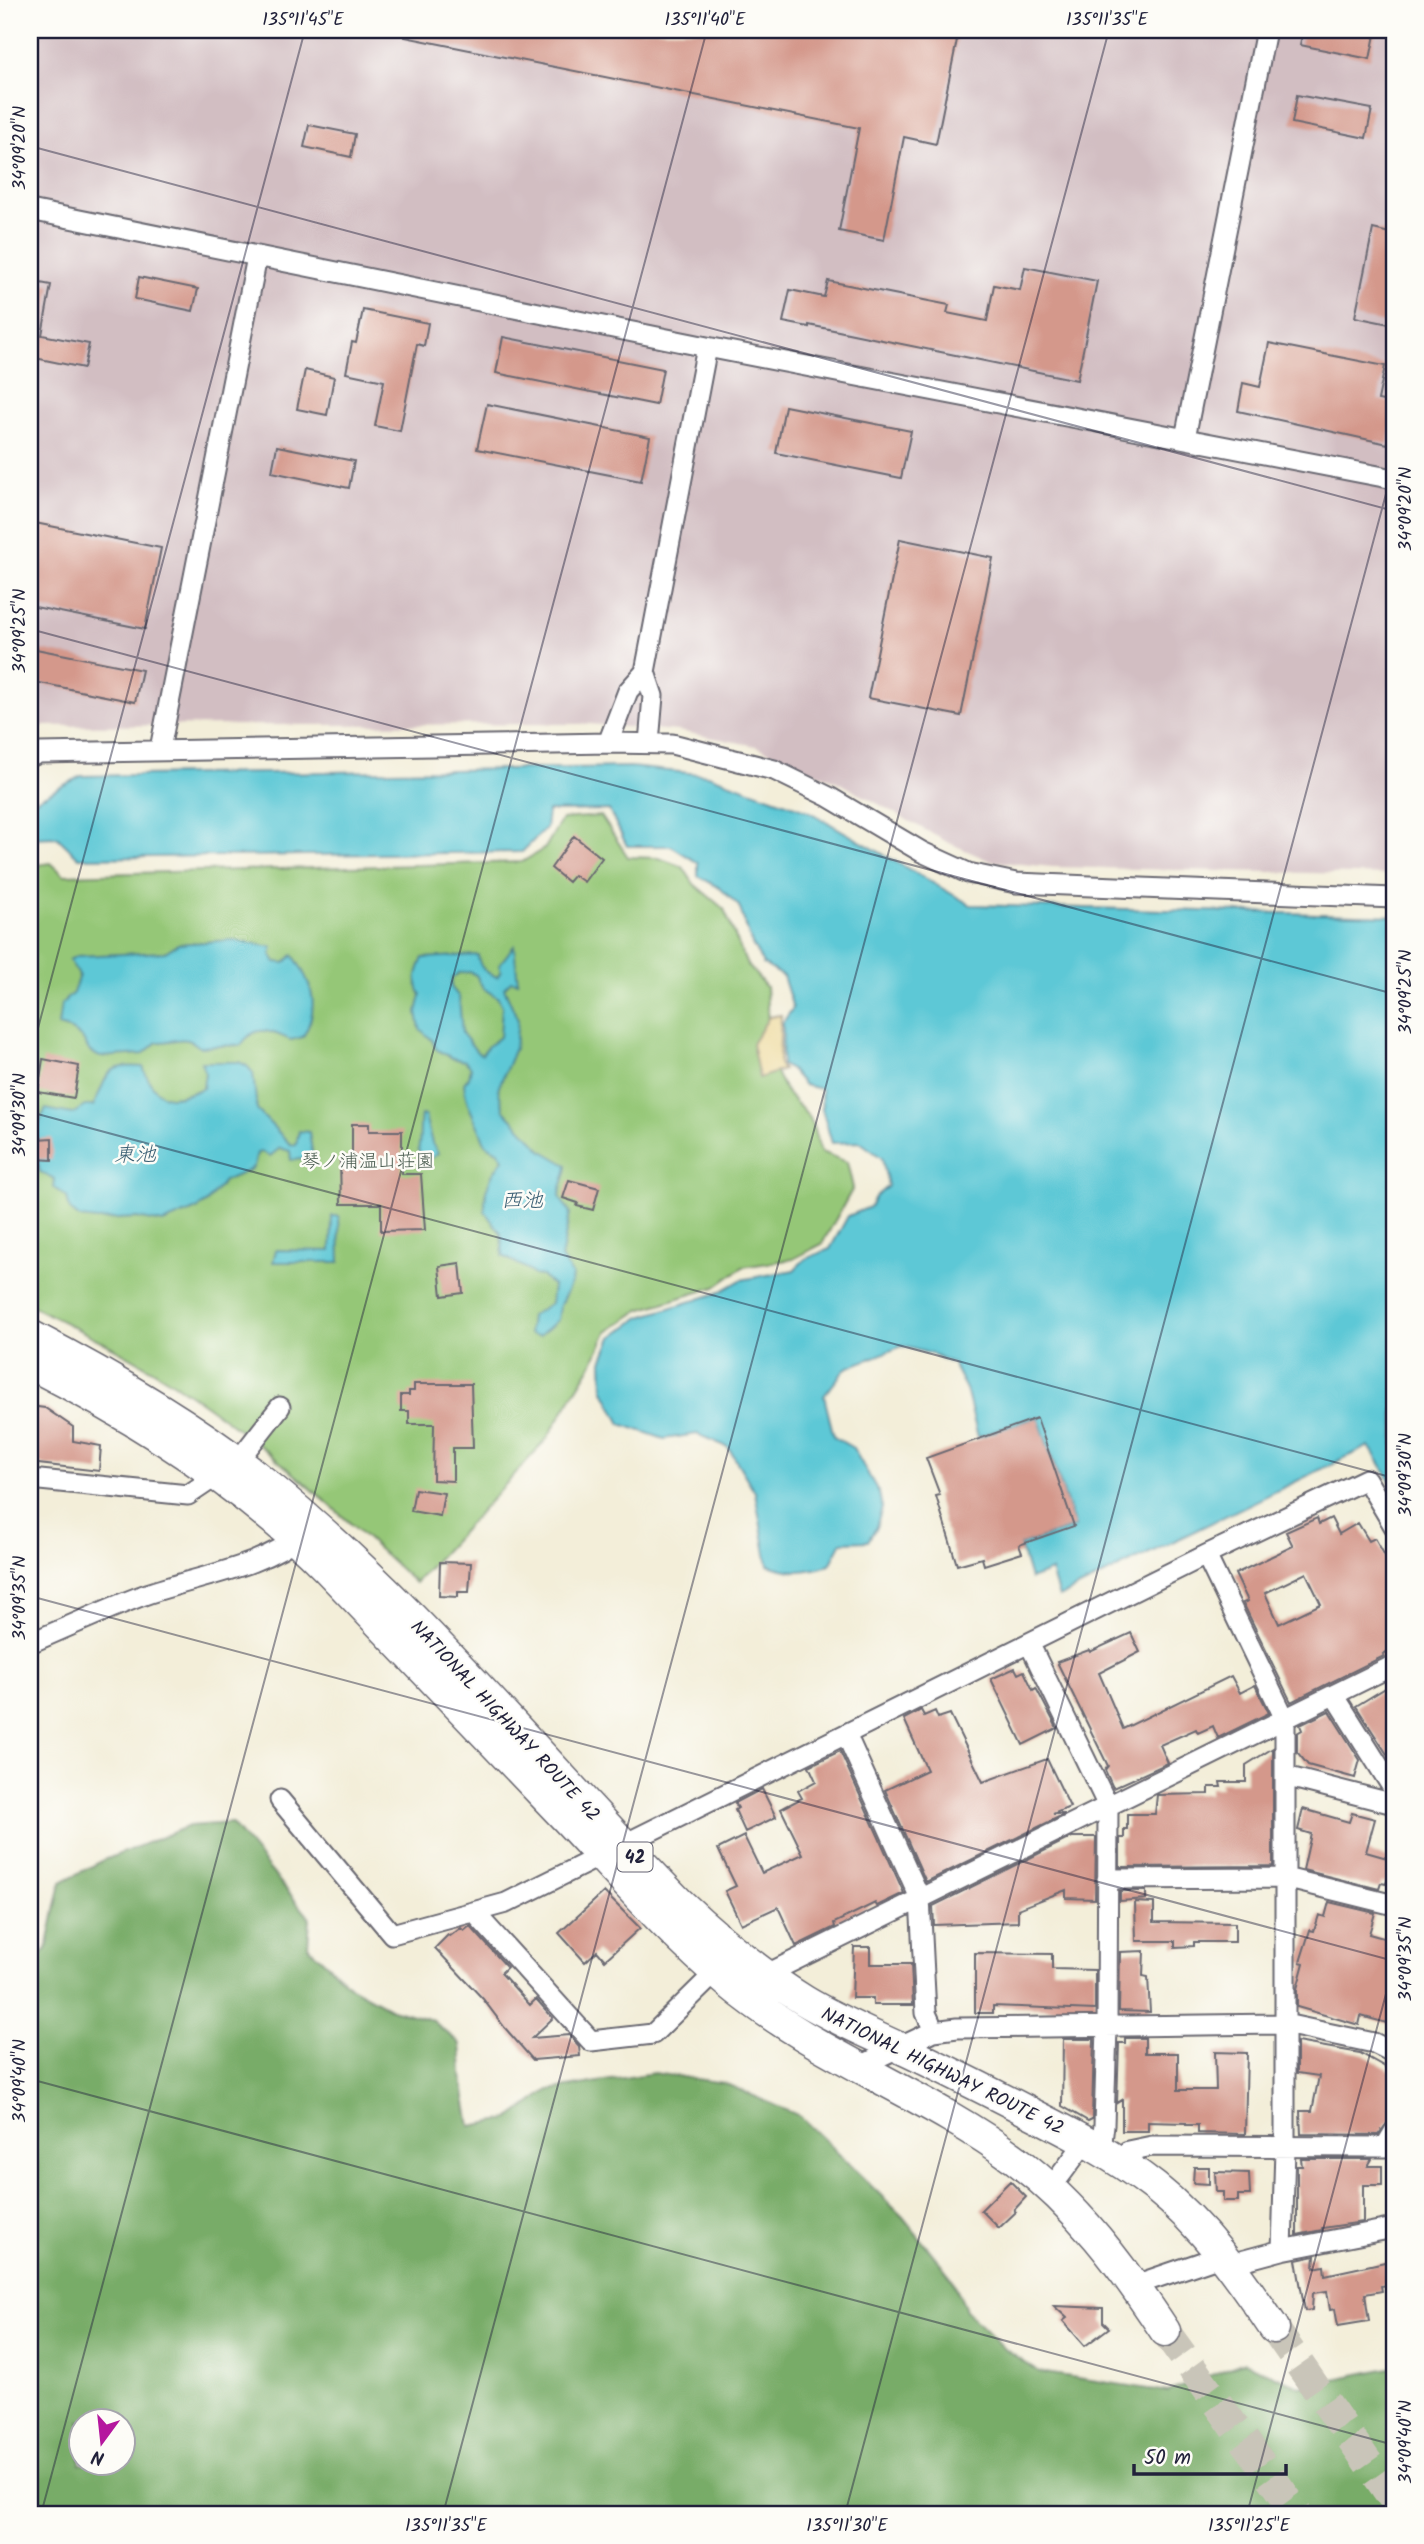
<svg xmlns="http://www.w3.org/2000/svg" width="1424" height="2544" font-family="Kalam,'Klee One',sans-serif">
	<rect width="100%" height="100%" fill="#fdfcf7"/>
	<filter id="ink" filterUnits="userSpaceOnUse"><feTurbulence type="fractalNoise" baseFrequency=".0143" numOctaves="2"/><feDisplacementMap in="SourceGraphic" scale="14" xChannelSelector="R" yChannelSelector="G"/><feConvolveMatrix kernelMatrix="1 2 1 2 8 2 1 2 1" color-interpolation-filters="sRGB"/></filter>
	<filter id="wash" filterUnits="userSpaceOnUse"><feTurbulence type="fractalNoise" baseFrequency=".00686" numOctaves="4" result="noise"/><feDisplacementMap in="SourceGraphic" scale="28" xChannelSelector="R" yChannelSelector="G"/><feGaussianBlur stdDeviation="1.57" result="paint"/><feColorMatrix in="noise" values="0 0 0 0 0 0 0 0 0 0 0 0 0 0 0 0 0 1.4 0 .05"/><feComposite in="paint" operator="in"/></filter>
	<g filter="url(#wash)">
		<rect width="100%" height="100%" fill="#f3eed9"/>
		<!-- industrial -->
		<path fill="#d2bec2" d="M30 30H1394V875L1052 867 990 861 947 842 842 784 756 746 678 731 589 724 30 726Z"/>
		<!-- green -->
		<path fill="#95c777" stroke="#5c7459" stroke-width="2" d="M601 816 628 857 659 858 683 867 694 884 724 909 746 963 766 987 770 1062 786 1092 810 1118 821 1152 847 1162 853 1188 822 1244 793 1259 743 1267 715 1287 640 1310 607 1332 592 1364 546 1440 415 1583C338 1511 259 1438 170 1381 125 1352 77 1329 30 1305V866L51 863 64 875 522 862 545 848 562 819Z"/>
		<!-- forest -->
		<path fill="#78ac68" stroke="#4d6752" stroke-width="2" fill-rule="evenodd" d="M231 1823 310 1918 308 1946 351 1987 391 2009 432 2020 460 2044 463 2085 470 2126 509 2119 549 2090 654 2073 724 2083 800 2116 903 2217 952 2278 966 2310 1006 2350 1039 2372 1168 2392 1244 2362 1299 2386 1394 2367V2514H30V1963L47 1949 61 1882 102 1861 189 1826ZM80 2422H122V2464H80Z"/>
		<!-- sand -->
		<path fill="#eeda9e" stroke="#887e6c" stroke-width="2" d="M781 1015 779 1064 783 1070 759 1078 752 1044 769 1017Z"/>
		<!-- water -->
		<path fill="#5dc8d6" stroke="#407588" stroke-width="2" fill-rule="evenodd" d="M630 767 708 775 806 810 971 905 1394 916V1486L1369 1446 1059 1597 1051 1571 1030 1579 1020 1545 1075 1527 1038 1417 978 1437 966 1389 953 1364 935 1355 902 1346 846 1368 824 1396 834 1437 853 1448 879 1493 882 1508 876 1527 868 1541 842 1542 830 1565C805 1572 794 1574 768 1565L755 1492 728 1447 697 1434 664 1439 621 1424 603 1389 602 1361 612 1337 641 1317 718 1293 741 1280 794 1270 805 1259 830 1249 848 1216 870 1207 875 1197 888 1186 882 1158 860 1142 832 1143 822 1109 821 1089 804 1085 791 1070 782 1065 783 1022 793 1008 783 976 763 964 752 944 739 906 720 888 698 876V863L671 846H627L609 810 548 811 546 828 522 852 79 858 57 837 30 838V803L81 776Z
			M231 940 273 947 271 954 276 962 285 963 293 955C312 983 321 1006 303 1037L291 1040C271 1032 257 1022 241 1045L199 1047C186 1033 173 1043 157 1042L143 1054 100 1057 90 1052 82 1038 71 1030 58 1026 61 1004 73 993 79 975 69 960 77 956 165 952 178 944Z
			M514 946 518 982 511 981 504 988 518 1020 515 1048 498 1089 504 1110 543 1151 567 1165C567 1176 557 1191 561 1199 563 1205 568 1206 570 1213L561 1258 572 1274 571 1283 560 1305 558 1320 539 1336 529 1334 531 1316 551 1303 553 1286 542 1276 534 1275 526 1268 503 1256 501 1233 485 1212V1203L486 1191 491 1177 503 1159 498 1151 485 1144C479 1123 465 1107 464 1083L469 1077 471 1067 465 1061 452 1058 436 1049 432 1040 420 1029 417 1012 421 995C413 981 417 972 423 958L478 955C479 968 485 972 497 977L501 971 499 965ZM470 972 476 975 483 988 498 998 502 1006 500 1037 488 1046 482 1054 478 1053 462 1033 459 997 451 987 452 978 459 973Z
			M201 1062H239L247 1066 253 1073 257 1110 290 1144 296 1145 299 1131 309 1132 314 1164 303 1159 291 1160 290 1151 280 1148 270 1156 262 1152 257 1153 254 1166 250 1170 224 1181 207 1202 197 1209 163 1223 137 1218 97 1220 80 1218 70 1210 67 1197 54 1188 55 1179 40 1172C34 1152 34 1127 46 1109L72 1114 85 1106H93C109 1077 102 1063 143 1067 156 1103 171 1102 203 1088L205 1073Z
			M421 1115 425 1116 432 1143 438 1153 432 1158 421 1155 418 1150C421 1138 419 1127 421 1115Z
			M332 1216H339L340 1262H273L276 1250 331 1251Z"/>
		<g id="blocks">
			<!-- building -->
			<path fill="#d4988b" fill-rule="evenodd" d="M406 30H959L936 144 904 137 884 240 839 231 859 128 405 37Z
				M1303 30H1376L1370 59 1300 45Z
				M1297 95 1372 109 1366 138 1292 123Z
				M309 125 355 134 351 157 304 147Z
				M1373 229 1394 234V325L1355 317Z
				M1025 267 1097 281 1077 380 809 325V327L783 322 790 290 824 297 828 281 949 305 947 313 987 321 994 285 1020 290Z
				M139 277 198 289 193 311 135 299Z
				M30 281 51 285 42 335 89 344 84 368 30 357Z
				M363 310 428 323 424 346 417 344 400 431 375 426 384 381 346 373 352 342 356 343Z
				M503 337 663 369 656 405 496 373Z
				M1269 343 1385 366 1378 400 1394 403 1388 444 1238 411 1243 383 1260 387Z
				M305 370 334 377 327 415 297 409Z
				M487 404 650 437 641 481 477 449Z
				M785 406 911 431 901 478 776 453Z
				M277 446 354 461 349 488 272 472Z
				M30 522 161 548 145 629 30 606Z
				M900 539 993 558 961 716 868 698Z
				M31 648 142 670 135 702 30 681Z
				M574 836 602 858 584 882 574 875 568 882 551 868Z
				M43 1059 79 1066 74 1098 38 1092Z
				M352 1124H369V1131H402V1174H421L425 1230 381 1231V1204H341L340 1158H352Z
				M52 1138V1160L36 1159 37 1139Z
				M569 1180 599 1188 593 1210 577 1206 578 1203 563 1198Z
				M460 1263 463 1293 442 1296 439 1266Z
				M414 1384H471L473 1448H453V1481L433 1480 434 1424H409V1411H401V1395H409V1391H414Z
				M30 1406 45 1408 73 1427V1441L101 1446 99 1471 30 1463Z
				M1037 1418 1074 1526 1019 1545 1022 1553 984 1565 982 1558 957 1565 936 1496 940 1495 926 1458Z
				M415 1489 444 1493 440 1516 411 1511Z
				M1317 1518 1319 1524 1331 1518 1339 1534 1358 1523 1369 1541 1375 1538 1394 1572V1648L1383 1654 1384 1656 1291 1702 1243 1603 1248 1601 1235 1574 1293 1546 1286 1532ZM1306 1573 1321 1604 1279 1624 1265 1593Z
				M440 1562 471 1563 469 1592H458V1597L439 1596Z
				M1131 1633 1140 1652 1099 1673 1123 1729 1231 1676 1240 1693 1255 1685 1269 1713 1218 1738 1213 1726 1198 1733 1196 1729 1160 1745 1168 1763 1113 1788 1105 1770 1108 1766 1057 1662 1089 1650 1090 1652Z
				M1015 1668 1018 1674 1024 1671 1033 1690 1036 1688 1057 1728 1023 1745 991 1679Z
				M1389 1686 1394 1695V1765L1356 1706Z
				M921 1710 924 1716 935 1711 938 1718 950 1714 983 1782 1047 1759 1070 1807 1053 1814H1065L926 1882 885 1790 927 1770 904 1719Z
				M1329 1711 1360 1760 1355 1778 1308 1765 1297 1752V1733L1302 1730 1300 1725Z
				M1273 1748V1866L1120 1867V1838H1124V1829H1127V1814H1155L1157 1795 1209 1794V1787H1221L1220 1782H1246V1765Z
				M840 1751 904 1893 877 1906 875 1903 834 1923 835 1927 796 1946 778 1907 741 1924 725 1891 736 1886 718 1849 744 1836 762 1873 803 1854 781 1809 802 1798 798 1791 816 1781 809 1766Z
				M762 1789 776 1817 745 1832 735 1810 738 1808 735 1803Z
				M1303 1809 1349 1822 1352 1813 1375 1819 1366 1852 1394 1860V1879L1388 1877 1386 1884 1381 1883 1379 1889 1303 1870 1311 1834 1298 1830Z
				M1072 1837H1096L1095 1899 1066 1898V1890L1018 1909V1922L934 1925 933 1906Z
				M1120 1891H1146V1899L1120 1901Z
				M604 1892 640 1928 605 1960 597 1951 585 1962 559 1933Z
				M1135 1902 1154 1903V1922L1235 1923V1942H1194V1946L1175 1947V1941H1136Z
				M1329 1902 1375 1913 1369 1934 1394 1941V2025L1361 2016 1359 2025 1297 2007V1989L1304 1963 1300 1962 1310 1930 1314 1931 1319 1915 1325 1917Z
				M470 1926 507 1967 501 1973 530 2005 536 1999 553 2018 532 2038 569 2035 579 2046 580 2056 533 2060 505 2028 483 1999 435 1948 448 1935 450 1936 461 1928 464 1931Z
				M854 1947H870V1964H911L913 2005H873V1998H852Z
				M1144 1951 1143 1976 1148 1977 1150 2012 1119 2011 1120 1952Z
				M975 1953 1052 1954V1969L1095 1970V2010L993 2006V2013H975Z
				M1125 2038H1145V2053H1178V2090H1216L1215 2052 1247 2053 1245 2134 1198 2133V2125H1186V2123L1148 2122V2131H1122V2100L1117 2103 1119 2043H1125Z
				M1063 2039H1094L1092 2119 1088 2121 1062 2106Z
				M1297 2042 1360 2053 1394 2072V2120L1388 2122 1378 2135 1301 2134 1300 2111H1312L1319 2076 1297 2073Z
				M1301 2159H1372L1368 2166H1382V2185H1363V2222L1322 2228V2230L1297 2235V2166H1302Z
				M1194 2167H1209V2184L1193 2183Z
				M1215 2172 1249 2173 1250 2195H1238V2201H1223V2192H1216Z
				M1010 2181 1026 2197 1014 2210 1016 2212 999 2228 981 2210Z
				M1315 2256 1314 2268 1324 2266 1325 2275 1394 2260V2284L1381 2286 1382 2291 1365 2294 1369 2321 1338 2326 1335 2309 1330 2310 1327 2291 1313 2293 1312 2310 1305 2311 1296 2260Z
				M1054 2306 1103 2308V2322L1109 2328 1085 2346 1063 2321 1067 2318Z"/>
		</g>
	</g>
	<g filter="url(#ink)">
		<use href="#blocks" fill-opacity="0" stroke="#6b6972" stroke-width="2"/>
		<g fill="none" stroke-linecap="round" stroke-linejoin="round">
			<!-- highway-tunnel -->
			<path stroke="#c9c5b9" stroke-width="30" stroke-dasharray="30 15" stroke-linecap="butt" d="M1274 2328 1394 2500
				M1165 2331 1298 2514"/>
			<!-- minor casing -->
			<g stroke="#6b6972" stroke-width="23">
				<path id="minor" d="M30 210 707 347 1394 479
					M1185 438 1266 30
					M608 743 628 691 645 672
					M649 743 653 696 645 672 707 347
					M160 749 257 257
					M30 757 39 753 608 743 672 744 774 770 829 797 922 852 968 873 1016 883 1394 898
					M30 1479 188 1495 237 1462 280 1407
					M1206 1555 1285 1719V2148L1282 2250
					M30 1643C68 1627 106 1609 144 1595 197 1576 260 1569 304 1533
					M1029 1643 1108 1806 1107 2027 1104 2125 1101 2150
					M1334 1695 1394 1790
					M846 1734 920 1898 926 2013 934 2031
					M1285 1776 1394 1804
					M280 1800 392 1934 506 1903 1206 1555 1366 1479 1394 1526
					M1107 1879 1285 1878 1394 1905
					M474 1912 591 2041 653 2034 716 1972
					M765 1975 1394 1665
					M858 2067 934 2031 957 2028 1285 2024 1374 2043 1394 2053
					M1120 2162 1128 2151 1152 2146 1385 2147 1394 2132
					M1051 2188 1086 2141
					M1230 2264 1282 2250 1394 2228
					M1135 2285 1223 2255"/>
			</g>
			<!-- highway casing -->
			<g stroke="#6b6972" stroke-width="33">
				<path id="highway" d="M30 1335C111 1377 192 1424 263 1481 417 1605 542 1762 680 1903 719 1940 759 1973 805 2001 835 2019 868 2033 900 2048 941 2067 982 2088 1023 2109 1069 2132 1114 2155 1155 2187 1204 2226 1239 2276 1274 2328
					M30 1364C136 1418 243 1484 327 1569 408 1654 489 1738 569 1822 620 1876 670 1934 727 1982 814 2055 924 2092 1015 2159 1078 2206 1122 2266 1165 2331"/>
			</g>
			<!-- minor -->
			<use href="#minor" stroke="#fff" stroke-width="19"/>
			<!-- highway -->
			<use href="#highway" stroke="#fff" stroke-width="30"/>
		</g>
	</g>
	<!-- ticks -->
	<path fill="none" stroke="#22223b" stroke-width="2" stroke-opacity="0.45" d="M30 146 1394 511M30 629 1394 994M30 1058 305 30M30 1112 1394 1478M30 1596 1394 1961M30 2079 1394 2445M41 2514 707 30M443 2514 1109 30M845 2514 1394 464M1247 2514 1394 1964"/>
	<g text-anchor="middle" stroke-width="5" stroke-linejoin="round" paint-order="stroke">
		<!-- shield labels -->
		<rect fill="#fdfcf7" stroke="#646373" stroke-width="2" x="617.5" y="1842.5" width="35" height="29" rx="5"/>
		<g font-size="18" font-weight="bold" fill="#22223b">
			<text x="635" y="1863">42</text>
		</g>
		<!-- park labels -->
		<g font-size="19" fill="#4a5c50" stroke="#fdfcf7">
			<text x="368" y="1167">琴ノ浦温山荘園</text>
		</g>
		<!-- street labels -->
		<g font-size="19" fill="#22223b" stroke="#fdfcf7">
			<text transform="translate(506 1720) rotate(47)" y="7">NATIONAL HIGHWAY ROUTE 42</text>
			<text transform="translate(943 2070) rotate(26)" y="7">NATIONAL HIGHWAY ROUTE 42</text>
		</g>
		<!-- water labels -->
		<g font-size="21" font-style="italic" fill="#375c71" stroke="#fdfcf7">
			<text x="135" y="1161">東池</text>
			<text x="522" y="1207">西池</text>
		</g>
	</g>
	<!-- margin -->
	<rect width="1424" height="2544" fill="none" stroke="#fdfcf7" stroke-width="77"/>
	<!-- north arrow -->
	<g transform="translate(102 2442) rotate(195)"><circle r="33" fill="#fdfcf7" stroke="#a5a5ac" stroke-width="2"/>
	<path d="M0-5L12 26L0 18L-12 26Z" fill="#b5179e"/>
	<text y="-10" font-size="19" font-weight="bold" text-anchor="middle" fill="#22223b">N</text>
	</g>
	<!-- scale -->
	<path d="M1134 2464v10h152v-10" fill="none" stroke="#22223b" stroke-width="3.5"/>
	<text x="1144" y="2464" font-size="21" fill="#22223b" stroke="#fdfcf7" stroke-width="5" paint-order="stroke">50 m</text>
	<rect x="38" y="38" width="1348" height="2468" fill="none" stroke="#22223b" stroke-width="2.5"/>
	<g font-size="18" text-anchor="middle" fill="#22223b">
		<text x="303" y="25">135°11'45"E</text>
		<text x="705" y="25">135°11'40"E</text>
		<text x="1107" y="25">135°11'35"E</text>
		<text transform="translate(19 148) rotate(-90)" y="6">34°09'20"N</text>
		<text transform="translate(1405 509) rotate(-90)" y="6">34°09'20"N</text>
		<text transform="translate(19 631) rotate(-90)" y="6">34°09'25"N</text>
		<text transform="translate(1405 992) rotate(-90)" y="6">34°09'25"N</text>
		<text transform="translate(19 1115) rotate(-90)" y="6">34°09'30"N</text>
		<text transform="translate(1405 1475) rotate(-90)" y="6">34°09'30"N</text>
		<text transform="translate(19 1598) rotate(-90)" y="6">34°09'35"N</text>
		<text transform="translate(1405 1959) rotate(-90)" y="6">34°09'35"N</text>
		<text transform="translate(19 2081) rotate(-90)" y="6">34°09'40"N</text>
		<text transform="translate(1405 2442) rotate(-90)" y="6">34°09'40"N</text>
		<text x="446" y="2531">135°11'35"E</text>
		<text x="847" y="2531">135°11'30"E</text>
		<text x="1249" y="2531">135°11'25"E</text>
	</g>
</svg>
